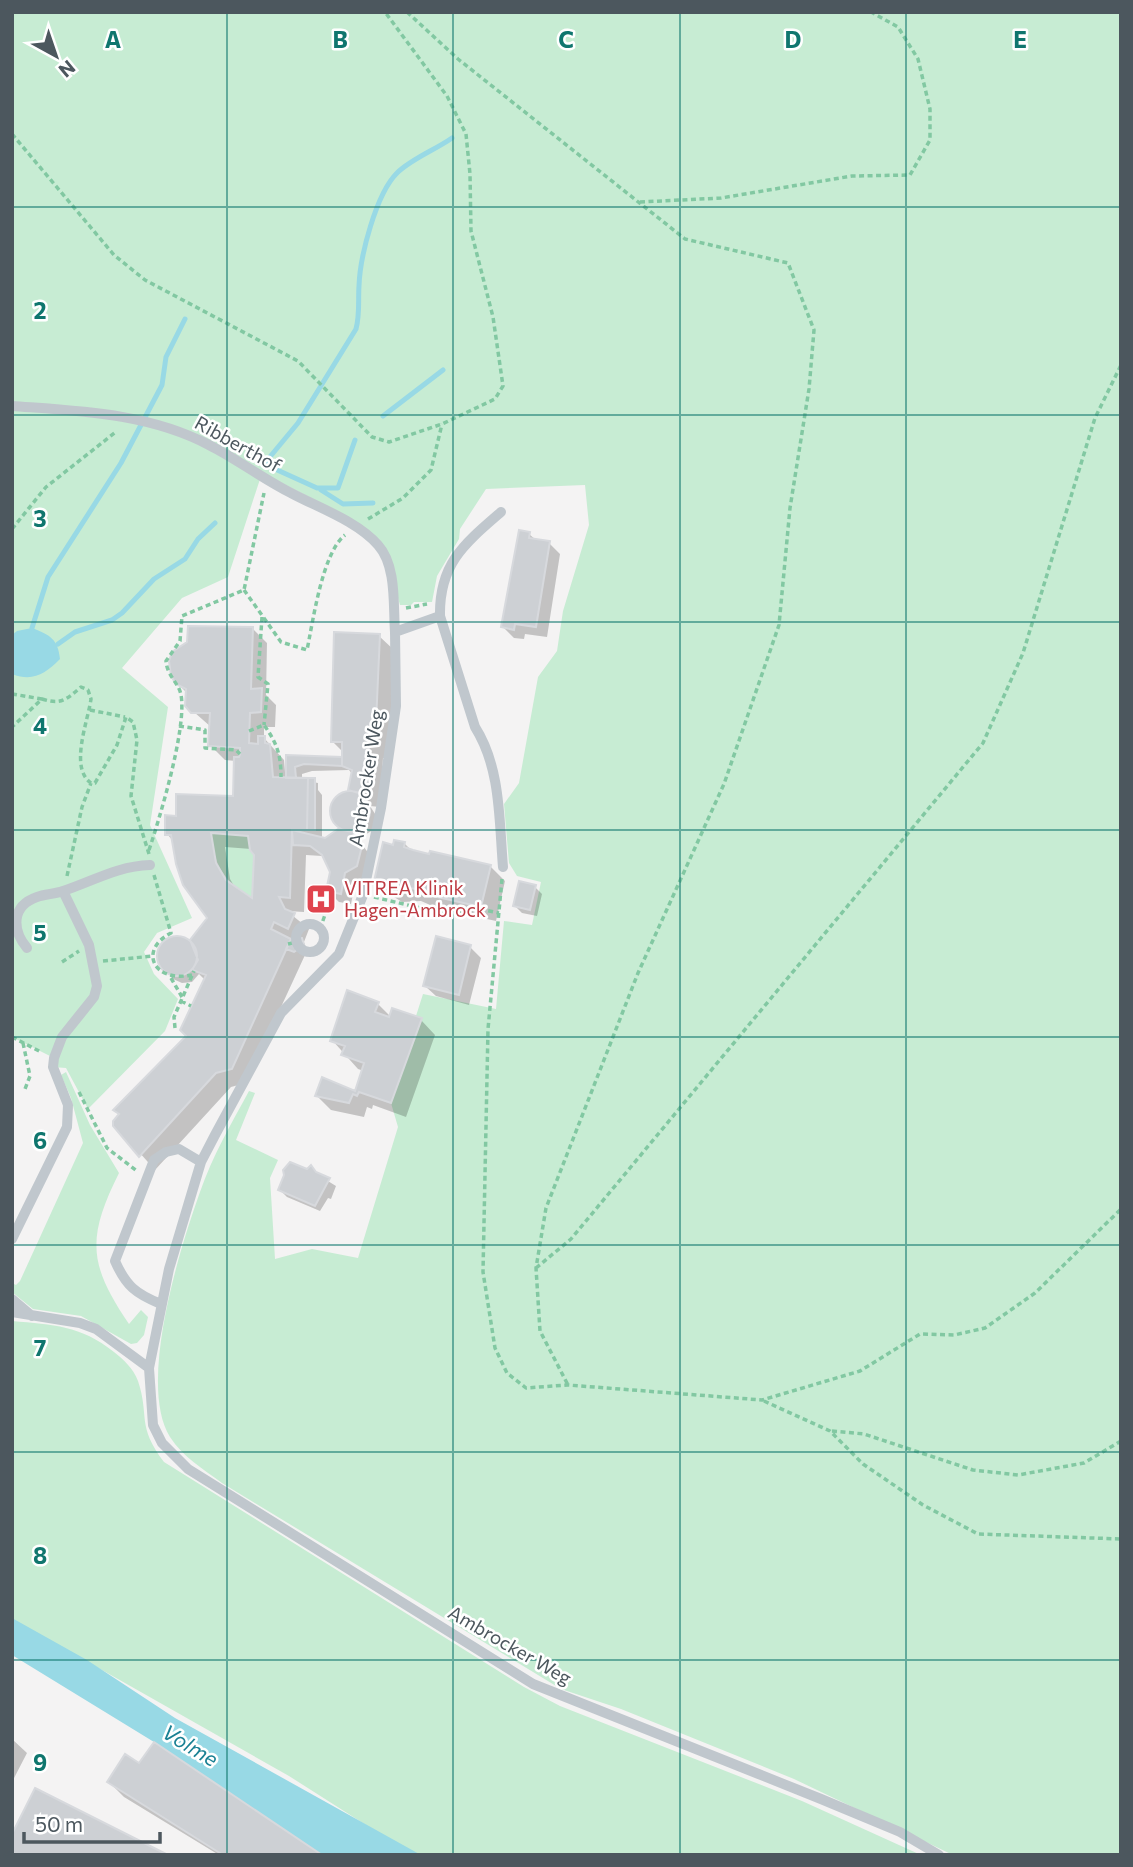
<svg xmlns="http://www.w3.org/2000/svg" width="1133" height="1867" font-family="Commissioner,sans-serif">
	<rect width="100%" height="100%" fill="#f4f3f3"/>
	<!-- green -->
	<path fill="#c7ecd3" d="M12 12H1121V1855H953L794 1779 621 1709 561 1689 222 1483C203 1469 183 1457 170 1437 137 1384 180 1248 200 1192 212 1157 231 1124 249 1091L255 1093 236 1140 278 1160 270 1178 275 1259 312 1249 358 1258 398 1127 391 1103 422 1019 416 1016 423 994 496 1009 504 921 532 925 541 882 517 876 509 863 504 804 519 783 538 677 557 651 563 611 589 525 585 485 486 489 460 529 459 539 437 576 432 602H414L411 605H400L383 545 337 511 262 473 228 577 182 598 122 668 168 707 150 825 192 918 157 933 144 952 154 974 178 999 165 1031 88 1109 66 1068 53 1067 54 1058 12 1037Z
		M211 833 248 836 250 850 254 855 252 898C225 883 213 864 211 833Z
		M66 1072 90 1125 119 1173C86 1239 89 1265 129 1324L141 1310 148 1317 144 1335 137 1343 131 1344 81 1316 33 1309 12 1292V1283L16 1285 20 1281 83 1143 71 1098 61 1075Z
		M12 1321C54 1325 80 1325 114 1352 124 1360 133 1368 138 1381 150 1417 136 1425 164 1462L524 1687 560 1706 802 1801 921 1855H413L289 1776 12 1619Z"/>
	<!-- water -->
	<path fill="#98d9e5" d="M32 628C50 635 58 639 60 659 45 674 33 682 12 674V635L17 631Z
		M12 1618 87 1660 175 1718 421 1855H322L154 1742 12 1655Z"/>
	<!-- shadow -->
	<path fill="#0003" fill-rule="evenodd" d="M529 534 536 540 549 543 560 554 547 637 525 634 524 639 514 638 503 627Z
		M253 629 267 643 266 695 276 705 275 727H264V738L284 760 285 772H288V757L341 758 344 753 332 741 379 636 394 650 389 759 383 758 380 807 370 806 377 817 373 830 358 839 372 858 367 877 355 884 351 904 339 902 328 891 332 872 322 856 306 855 304 912 287 911 309 929 304 942 306 948 301 952 305 955 246 1083 231 1087 155 1170 115 1125 188 1036 205 980 199 974 192 982 182 983 173 979 160 964 161 943 179 937 191 943 209 918 174 842 167 834 177 818 235 797 236 761 225 760 210 745 211 727 186 705 187 693 177 683ZM349 770 353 775 349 791 335 801 331 815 341 829 325 839H322V795L318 790V783L302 780V774L312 771ZM225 847 251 849 256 854 254 901 236 889 230 879Z
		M404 843 412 851 430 856 490 866 505 881 496 921 437 908 421 901 402 902 391 895 376 880 394 847Z
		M535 887 542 894 537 916 522 913 515 906Z
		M470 947 481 958 469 1005 436 996 425 986Z
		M378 1004 391 1017 421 1020 435 1035 406 1117 373 1105 372 1109 367 1107 364 1117 331 1110 317 1096 323 1079 357 1091 364 1071 358 1069 332 1040Z
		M318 1175 336 1186 331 1199 328 1198 320 1211 287 1197 280 1190Z
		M12 1739 27 1753 12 1782Z
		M109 1782 319 1855H219L124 1797Z"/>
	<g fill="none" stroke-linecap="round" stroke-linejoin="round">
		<!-- stream -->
		<path stroke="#98d9e5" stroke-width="5" d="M383 416 443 370
			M355 440 338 488H317L264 464 298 423 356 329C360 314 358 301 359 286 360 256 376 194 397 173 411 159 435 150 452 138
			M321 490 343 504 373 503
			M32 628 48 577 121 463 162 385 166 357 185 319
			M58 644 75 632 112 620 122 613 154 579 185 559 198 539 215 523"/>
	</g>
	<!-- building -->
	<path fill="#cdd0d4" stroke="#d7d9dd" stroke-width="2" fill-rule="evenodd" d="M519 530 530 532 529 538 550 541 536 627 515 624 514 630 501 627Z
		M188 626 253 627 251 689 262 688 261 712 250 713 249 743 258 744V736H265V743L270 744 273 777 308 778 307 830H292L290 898 279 897 285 909 295 913 288 929 274 922 271 929 291 939 232 1069 216 1073 139 1157 113 1126V1121L119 1114 113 1110 186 1036 180 1030 206 975 192 970 198 960 190 940 207 918 183 885 176 864 171 835H165V815L176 816V794L233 796 234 757H239L240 754V748L208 746 210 713H191L185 706 186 689 176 684 171 676 169 661 172 652 187 642ZM211 833 248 836 250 850 254 855 252 898 226 880 216 863Z
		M334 632 380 634 375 745 369 744V776L366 792 362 794 348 790 352 770 342 766V742H331Z
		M286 755 342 757V766L304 764 295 767 296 778H286Z
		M308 778H315V830H307Z
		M330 811a20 20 0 1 1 40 0a20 20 0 1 1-40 0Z
		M338 829 353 832 362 846 357 866 345 873 341 894 326 891 330 872 322 855 310 846 293 845 292 830 325 838Z
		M394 840 405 842 404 847 413 850 429 854 430 851 491 865 481 907 420 893 421 890 405 887 386 888 384 883 374 881 383 842 393 845Z
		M519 881 536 885 530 910 513 906Z
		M157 956a20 20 0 1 1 40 0a20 20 0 1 1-40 0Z
		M436 936 471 945 459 995 423 986Z
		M302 938 304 945 294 952 286 949 291 939Z
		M347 990 379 1002 375 1012 389 1017 392 1008 422 1018 391 1103 359 1092 357 1096 353 1094 349 1103 315 1096 322 1077 355 1091 364 1063 341 1055 345 1046 330 1041Z
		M290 1162 307 1169 311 1165 316 1172 330 1178 315 1206 278 1190 284 1175 283 1170Z
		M154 1742 322 1855H223L107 1782 125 1754 139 1763Z
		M35 1788 168 1855H12V1834Z"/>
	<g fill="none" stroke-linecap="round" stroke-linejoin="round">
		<!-- path -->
		<path stroke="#82c8a2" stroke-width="3.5" stroke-dasharray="5 3.5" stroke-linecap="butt" d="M407 12 458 59 685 239 788 263 814 330 809 389 790 508 779 625 724 784 638 973 546 1208 536 1268 540 1331 568 1385
			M12 134 114 255 145 280 298 361 372 437 389 442 442 424 495 399 503 386 493 317 471 231 470 174 466 134 447 96 385 12
			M640 202 721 198 852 176 910 175 930 140V109L918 59 898 27 871 12
			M368 519 403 498 431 470 442 424
			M12 529 46 487 117 431
			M244 590 281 642 307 650C313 622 322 553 345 535
			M406 608 427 604
			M262 617 258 677 268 684 264 725
			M12 694 42 699 12 727
			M42 699C61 705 66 700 81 687L88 690 91 699C88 721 69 768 91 783H95L117 745 126 717 133 722 137 740 131 796 149 854
			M90 710 125 717
			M179 726 205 730V748L236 750 240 754
			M249 731 264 725C277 743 281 755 281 777
			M149 850C160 817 187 728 181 695 179 683 167 676 166 661L180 641 182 616 244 590 264 493
			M154 875 171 933C138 950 153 983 192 975
			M67 876 82 807 91 783
			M502 879 488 1029 483 1272 495 1348 507 1373 526 1388 568 1385 762 1400 860 1371 920 1334 954 1335 985 1328 1035 1293 1121 1209
			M374 897 454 916 471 907 499 913
			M320 929 333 892
			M288 944 297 942
			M103 961 153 956
			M62 962 79 951
			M171 978 182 997
			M181 1001 191 1006
			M175 1028 174 1017 194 971
			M12 1037 41 1052
			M23 1043 30 1076 25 1089
			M79 1092 107 1148 137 1171
			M536 1268 571 1239 983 743 1023 653 1095 418 1121 365
			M764 1401 830 1431 863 1464 923 1505 978 1534 1121 1539
			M832 1431 864 1434 973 1470 1018 1475 1084 1463 1121 1441"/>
		<!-- service -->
		<path stroke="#c0c7cd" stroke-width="10" d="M12 406C79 411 148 413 209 445 237 459 263 479 291 493 319 508 357 521 378 545 397 566 393 606 395 632
			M440 616C439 564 464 544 501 512
			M503 867C499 820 501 768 475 727L440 616 395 632 396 706 381 808 363 895 339 954 281 1013 215 1135 201 1162 169 1269 149 1368 153 1425 162 1443 188 1469 533 1684 821 1799 900 1832 939 1855
			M296 938a14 14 0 1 1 28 0a14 14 0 1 1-28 0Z
			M27 948C12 930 11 906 37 897 45 894 55 894 63 891 93 881 118 866 150 865
			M12 1239 67 1127 68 1105 53 1067 54 1058 62 1037 94 997 97 986 89 945 63 891
			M12 1299 32 1316
			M161 1304C136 1294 126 1286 115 1261L154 1160 166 1152 179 1149 201 1162
			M12 1312 80 1323 96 1329 149 1368"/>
	</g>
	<!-- grid -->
	<path fill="none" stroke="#0f766e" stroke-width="2" stroke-opacity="0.55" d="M227 12V1855M453 12V1855M680 12V1855M906 12V1855M12 207H1121M12 415H1121M12 622H1121M12 830H1121M12 1037H1121M12 1245H1121M12 1452H1121M12 1660H1121"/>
	<!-- icons -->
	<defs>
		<g id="hospital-square" transform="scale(1.575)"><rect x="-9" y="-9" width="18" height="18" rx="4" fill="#e0444e" stroke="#fff"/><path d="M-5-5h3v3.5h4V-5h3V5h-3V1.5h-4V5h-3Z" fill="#fff"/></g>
	</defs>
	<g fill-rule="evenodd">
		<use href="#hospital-square" x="321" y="899"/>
	</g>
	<g text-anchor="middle" stroke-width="5" stroke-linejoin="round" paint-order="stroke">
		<!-- street labels -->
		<g font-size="19" fill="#4c575e" stroke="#fff">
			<text transform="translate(238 444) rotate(29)" y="7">Ribberthof</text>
			<text transform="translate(366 778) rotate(-81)" y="7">Ambrocker Weg</text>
			<text transform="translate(510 1645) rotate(30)" y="7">Ambrocker Weg</text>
		</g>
		<!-- health labels -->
		<g font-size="19" fill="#be3a42" stroke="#fff" text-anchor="start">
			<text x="344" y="895">VITREA Klinik<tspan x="344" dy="22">Hagen-Ambrock</tspan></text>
		</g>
		<!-- water labels -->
		<g font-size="21" font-style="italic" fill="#1a8194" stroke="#fff">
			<text transform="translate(190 1746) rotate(31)" y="7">Volme</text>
		</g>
	</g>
	<g font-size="23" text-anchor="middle" font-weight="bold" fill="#0f766e" stroke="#fff" stroke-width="5" stroke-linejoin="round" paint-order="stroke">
		<text x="113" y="48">A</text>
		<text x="340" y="48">B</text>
		<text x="566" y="48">C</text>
		<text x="793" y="48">D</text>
		<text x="1020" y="48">E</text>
		<text x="40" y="319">2</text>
		<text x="40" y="527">3</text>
		<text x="40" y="734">4</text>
		<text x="40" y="941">5</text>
		<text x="40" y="1149">6</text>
		<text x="40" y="1356">7</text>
		<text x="40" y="1564">8</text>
		<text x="40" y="1771">9</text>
	</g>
	<!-- border -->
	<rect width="1133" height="1867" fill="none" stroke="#4c575e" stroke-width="28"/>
	<!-- north arrow -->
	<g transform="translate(56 56) rotate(140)" stroke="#ffffff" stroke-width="5" paint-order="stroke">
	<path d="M0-5L12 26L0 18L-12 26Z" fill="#4c575e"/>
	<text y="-10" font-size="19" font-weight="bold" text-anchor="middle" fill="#4c575e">N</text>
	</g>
	<!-- scale -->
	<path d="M24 1832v10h136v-10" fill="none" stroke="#4c575e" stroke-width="3.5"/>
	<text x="35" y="1832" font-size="21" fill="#4c575e" stroke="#ffffff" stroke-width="5" paint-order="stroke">50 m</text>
</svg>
